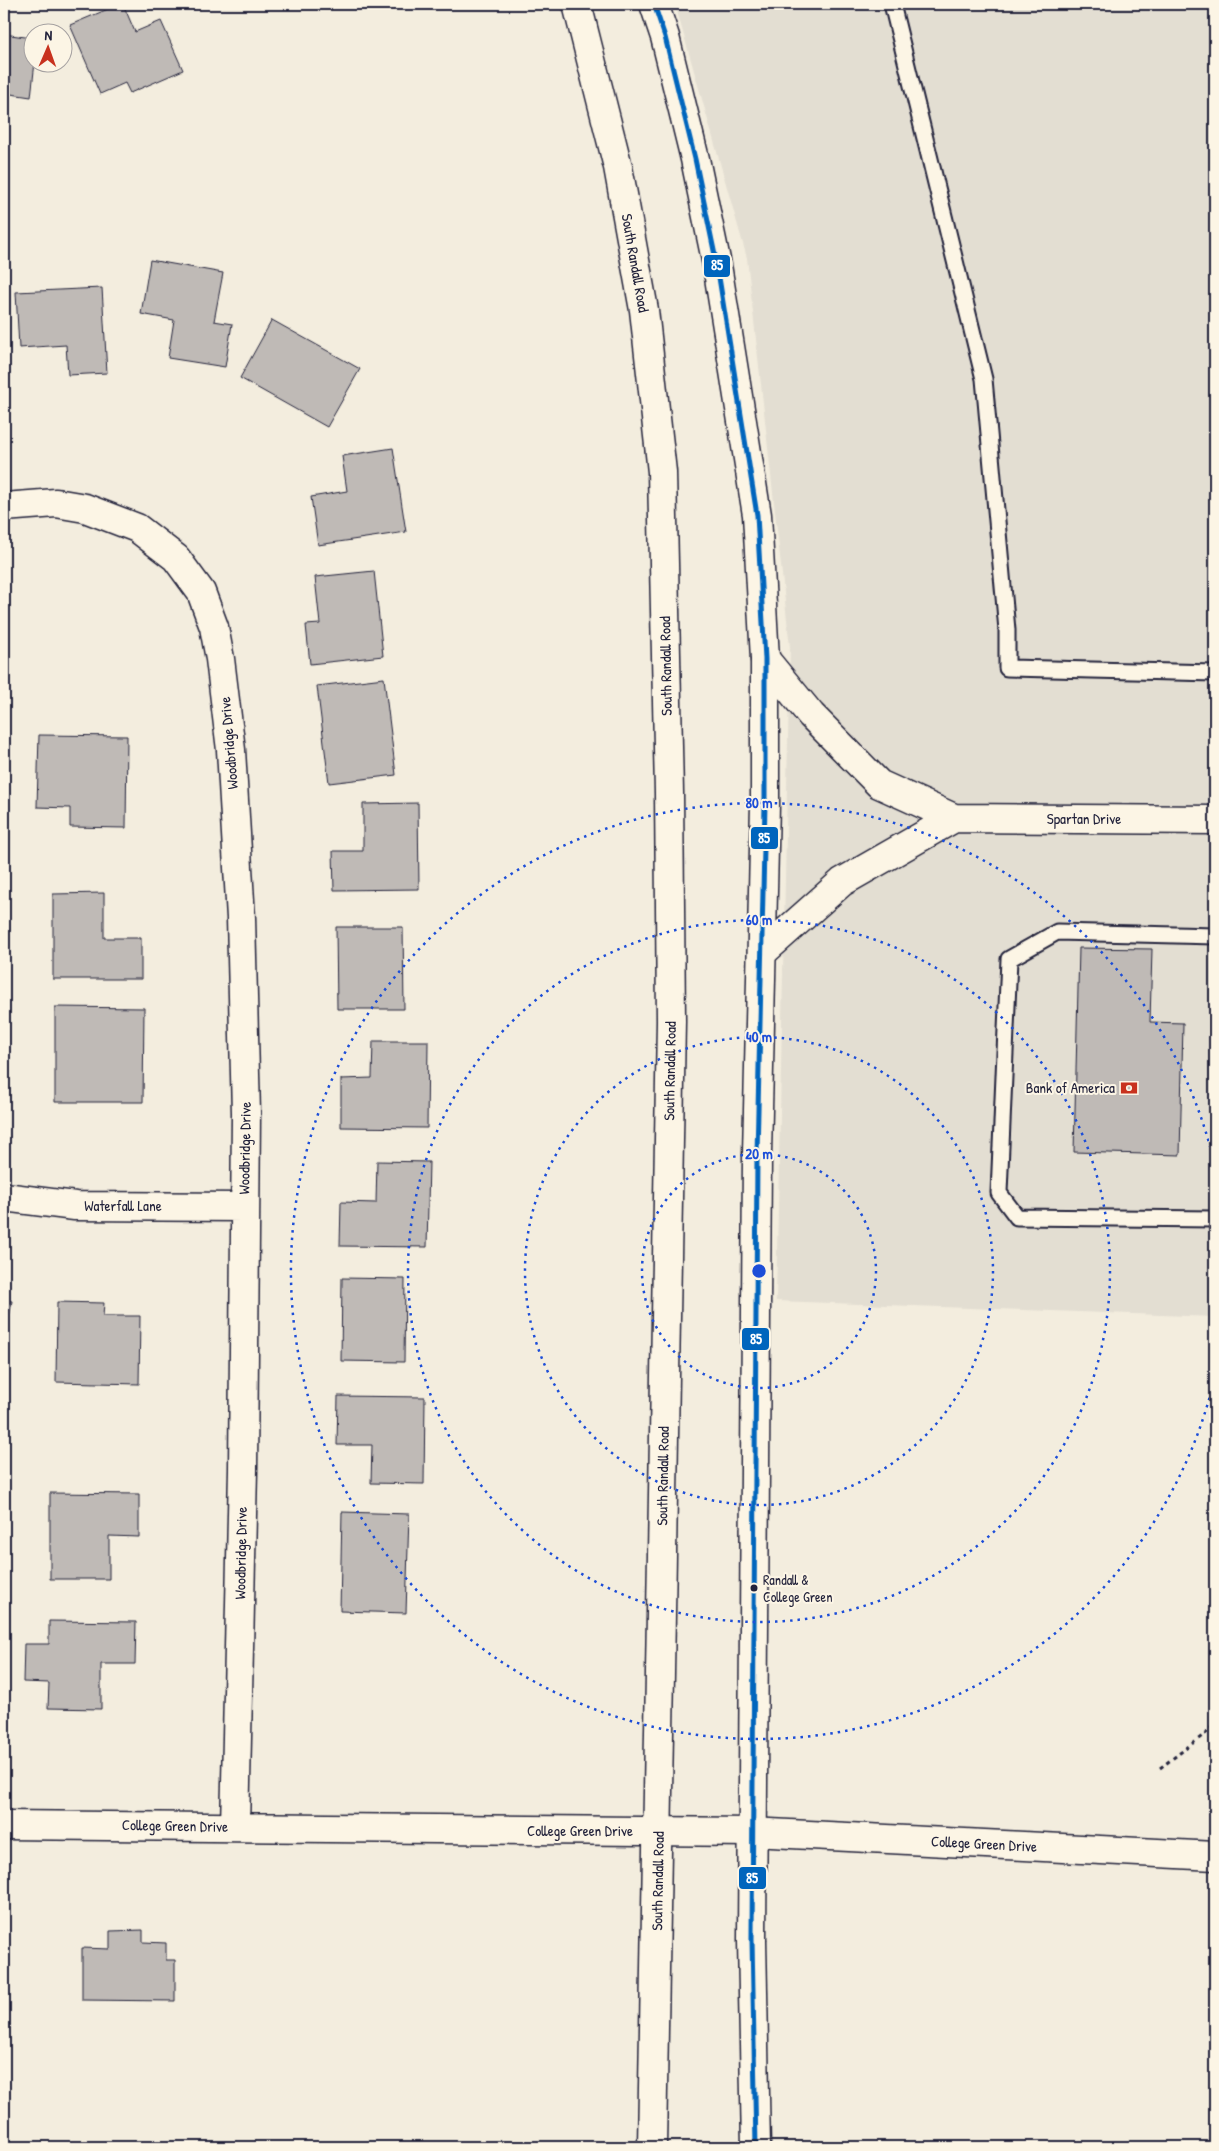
<svg xmlns="http://www.w3.org/2000/svg" width="1219" height="2151" font-family="'Patrick Hand',sans-serif">
	<rect width="100%" height="100%" fill="#f3edde"/>
	<filter id="ink" filterUnits="userSpaceOnUse"><feTurbulence type="fractalNoise" baseFrequency=".02" numOctaves="2"/><feDisplacementMap in="SourceGraphic" scale="10" xChannelSelector="R" yChannelSelector="G"/><feConvolveMatrix kernelMatrix="1 2 1 2 8 2 1 2 1" color-interpolation-filters="sRGB"/></filter>
	<g filter="url(#ink)">
		<!-- built -->
		<path fill="#e3ded2" d="M675 4H1215V1317L776 1301 790 647 747 258Z"/>
		<!-- building -->
		<path fill="#bfbab6" stroke="#22223b" d="M120 4H123L135 32 161 21 183 70 130 93 125 83 100 94 70 25Z
			M4 34 32 38V62H35L31 97 4 93Z
			M150 260 223 273 214 321 232 324 225 367 168 358 174 320 141 314Z
			M102 288 107 373 68 375 66 345 19 348 16 292Z
			M272 320 360 369 327 427 240 378Z
			M393 448 406 532 318 545 311 497 347 491 342 456Z
			M374 571 383 656 310 664 306 625 320 624 315 577Z
			M384 678 396 775 329 783 317 686Z
			M39 735 127 736 126 828 70 827V808L37 807Z
			M418 803 419 889 334 890 333 851H363V804Z
			M104 893V938H141V979H53V894Z
			M336 927H403L404 1009H337Z
			M1079 948 1152 949 1150 1022 1183 1023 1180 1155 1074 1152Z
			M55 1007 144 1008 143 1102H55Z
			M373 1041H428L427 1128 341 1127V1079L372 1078Z
			M377 1161 429 1162 427 1247 340 1246 341 1202 376 1203Z
			M342 1278 405 1279 404 1362 341 1361Z
			M4 1300 12 1301 5 1339H4Z
			M57 1302 104 1303 103 1316H140L139 1384 56 1382Z
			M338 1396 425 1397 424 1484 371 1483 372 1445H337Z
			M50 1493 139 1494V1537L109 1536V1579H50Z
			M342 1512 409 1514 406 1613 340 1611Z
			M49 1621 136 1622 135 1664H101V1709L48 1708 49 1683 23 1682 24 1644H49Z
			M143 1930V1942L166 1943V1960H175V2001L82 2000V1948L110 1949V1931Z"/>
		<g fill="none" stroke-linecap="round" stroke-linejoin="round">
			<!-- lane casing -->
			<g stroke="#22223b" stroke-width="19">
				<path id="lane" d="M892 4 984 379 1007 630V668L1215 673
					M1215 936 1057 932 1009 959 999 1193 1017 1217 1215 1219"/>
			</g>
			<!-- street casing -->
			<g stroke="#22223b" stroke-width="31">
				<path id="street" d="M4 507 56 503 85 508 137 528 176 558 201 592 214 627 220 659 231 750 241 918 246 1113 243 1470 235 1827
					M765 659 811 715 879 784 954 818 1215 820
					M762 953 842 882 954 818
					M4 1197 75 1206 244 1207
					M4 1825 753 1832 1215 1856"/>
			</g>
			<!-- primary casing -->
			<g stroke="#22223b" stroke-width="31">
				<path id="primary" d="M577 4 618 167 644 310 662 472 669 793 671 1021 652 2147
					M654 4 665 37 695 159 717 265 757 515 765 659V804L757 1154 752 1940 756 2147"/>
			</g>
			<!-- path -->
			<path stroke="#22223b" stroke-width="3" stroke-dasharray="4 4" stroke-linecap="butt" d="M1160 1768 1209 1731 1215 1723"/>
			<!-- lane -->
			<use href="#lane" stroke="#fcf5e5" stroke-width="15"/>
			<!-- street -->
			<use href="#street" stroke="#fcf5e5" stroke-width="28"/>
			<!-- primary -->
			<use href="#primary" stroke="#fcf5e5" stroke-width="28"/>
			<!-- bus-1 casing -->
			<g stroke="#fcf5e5" stroke-width="9">
				<path id="bus-1" d="M654 4 665 37 695 159 717 265 757 515 765 659V804L757 1154 752 1940 756 2147"/>
			</g>
			<!-- bus-1 -->
			<use href="#bus-1" stroke="#0065bd" stroke-width="5"/>
		</g>
	</g>
	<!-- distance rings -->
	<g fill="none" stroke="#1d4ed8" stroke-width="2.5" stroke-dasharray="2.5 5">
		<circle cx="759" cy="1271" r="117"/>
		<circle cx="759" cy="1271" r="234"/>
		<circle cx="759" cy="1271" r="351"/>
		<path d="M1215 1376A468 468 0 1 1 1215 1166"/>
	</g>
	<!-- icons -->
	<defs>
		<g id="bank-bare" transform="scale(1.35)"><path d="M-6-4H6V4H-6ZM0-2.3a2.3 2.3 0 1 0 0 4.6a2.3 2.3 0 1 0 0-4.6Z" fill="#c8321e" stroke="#fcf5e5" stroke-width="2.5" paint-order="stroke"/></g>
	</defs>
	<g fill-rule="evenodd">
		<use href="#bank-bare" x="1129" y="1088"/>
	</g>
	<!-- markers -->
	<circle fill="#22223b" stroke="#fcf5e5" stroke-width="2" cx="754" cy="1588" r="4.5"/>
	<g text-anchor="middle" stroke-width="4" stroke-linejoin="round" paint-order="stroke">
		<!-- bus labels -->
		<g font-size="14" fill="#22223b" stroke="#fcf5e5" text-anchor="start">
			<text x="763" y="1585">Randall &amp;<tspan x="763" dy="17">College Green</tspan></text>
		</g>
		<!-- street labels -->
		<g font-size="15" fill="#22223b" stroke="#fcf5e5">
			<text transform="translate(635 263) rotate(80)" y="5">South Randall Road</text>
			<text transform="translate(666 666) rotate(-91)" y="5">South Randall Road</text>
			<text transform="translate(229 743) rotate(-95)" y="5">Woodbridge Drive</text>
			<text x="1084" y="824">Spartan Drive</text>
			<text transform="translate(670 1071) rotate(-89)" y="5">South Randall Road</text>
			<text transform="translate(245 1148) rotate(-89)" y="5">Woodbridge Drive</text>
			<text x="123" y="1211">Waterfall Lane</text>
			<text transform="translate(663 1476) rotate(-89)" y="5">South Randall Road</text>
			<text transform="translate(241 1553) rotate(-89)" y="5">Woodbridge Drive</text>
			<text transform="translate(175 1826) rotate(1)" y="5">College Green Drive</text>
			<text x="580" y="1836">College Green Drive</text>
			<text transform="translate(984 1844) rotate(3)" y="5">College Green Drive</text>
			<text transform="translate(658 1881) rotate(-89)" y="5">South Randall Road</text>
		</g>
		<!-- poi labels -->
		<g font-size="15" fill="#22223b" stroke="#fcf5e5" text-anchor="end">
			<text x="1115" y="1093">Bank of America</text>
		</g>
	</g>
	<circle cx="759" cy="1271" r="8" fill="#1d4ed8" stroke="#fcf5e5" stroke-width="2.5"/>
	<g font-size="15" text-anchor="middle" font-weight="bold" fill="#1d4ed8" stroke="#fcf5e5" stroke-width="4" stroke-linejoin="round" paint-order="stroke">
		<text x="759" y="808">80 m</text>
		<text x="759" y="925">60 m</text>
		<text x="759" y="1042">40 m</text>
		<text x="759" y="1159">20 m</text>
	</g>
	<g stroke="#fcf5e5" stroke-width="2">
		<rect x="703" y="254" width="28" height="24" rx="5" fill="#0065bd"/>
		<rect x="750" y="826" width="29" height="24" rx="5" fill="#0065bd"/>
		<rect x="741" y="1327" width="29" height="24" rx="5" fill="#0065bd"/>
		<rect x="738" y="1866" width="29" height="24" rx="5" fill="#0065bd"/>
	</g>
	<g font-size="14" text-anchor="middle" font-weight="bold" fill="#fff">
		<text x="717" y="270">85</text>
		<text x="764" y="843">85</text>
		<text x="756" y="1344">85</text>
		<text x="752" y="1883">85</text>
	</g>
	<!-- margin -->
	<rect width="1219" height="2151" fill="none" stroke="#fcf5e5" stroke-width="20"/>
	<rect x="10" y="10" width="1199" height="2131" fill="none" stroke="#22223b" stroke-width="2" filter="url(#ink)"/>
	<!-- north arrow -->
	<g transform="translate(48 48) rotate(2)"><circle r="24" fill="#fcf5e5" stroke="#a5a1a1"/>
	<path d="M0-4L9 19L0 12L-9 19Z" fill="#c8321e"/>
	<text y="-8" font-size="14" font-weight="bold" text-anchor="middle" fill="#22223b">N</text>
	</g>
</svg>
